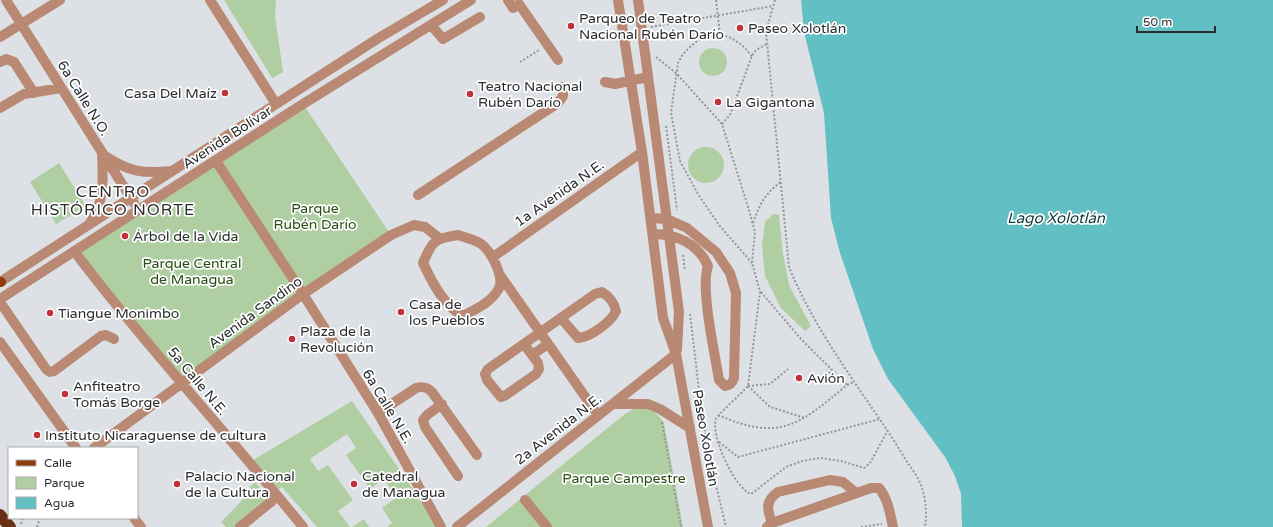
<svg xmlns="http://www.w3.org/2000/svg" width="1273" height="527" font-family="'Varela Round',sans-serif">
	<rect width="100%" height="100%" fill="#dde1e6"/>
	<!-- green -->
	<path fill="#afcfa2" d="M224 0H276L275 16 283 72 272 78Z
		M699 62a14 14 0 1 1 28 0a14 14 0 1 1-28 0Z
		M303 104 391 235 182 383 74 251Z
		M688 165a18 18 0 1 1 36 0a18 18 0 1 1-36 0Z
		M59 163 86 206 56 224 30 182Z
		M773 214 779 215 783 254 789 285 811 326 805 331 781 308 765 276 762 246 765 222Z
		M352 401 439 527H387L392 523 382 508 397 497 384 479 370 489 346 455 356 448 347 434 310 459 318 471 328 465 353 500 338 511 350 527H317L282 487 274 492 250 462Z
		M637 407C651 408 657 412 664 423L683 527H486L625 414Z
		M255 482 272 501 240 527H226L221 522 252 490 250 487Z
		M364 519 369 527H352Z"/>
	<!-- water -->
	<path fill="#62bfc4" d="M801 0H1273V527H962L961 494 955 476 945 457 888 379 873 349 840 253 831 218 824 113 804 32Z"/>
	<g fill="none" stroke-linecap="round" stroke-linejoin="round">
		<!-- path -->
		<path stroke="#94969a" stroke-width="2" stroke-dasharray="2 2" stroke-linecap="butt" d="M716 0 720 34
			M775 0 766 32 789 267C809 317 844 367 874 411 886 428 897 445 907 462 912 469 918 477 921 485 926 499 927 512 925 527
			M651 27 773 6
			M656 57 676 73 722 124 748 207 755 232 752 263 760 292 748 386C741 394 718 414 716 419 710 435 735 489 751 494L786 467 802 461 821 458 841 461 864 468 870 463 888 430
			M520 62 539 50
			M722 124 730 115 752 56 756 50 767 44
			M666 126 677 210
			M753 223C759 206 765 193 781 182
			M683 255 685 271
			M752 263 719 225 698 194 680 161 671 113 678 63 683 54 691 46 700 39 720 34 731 38 742 45 752 56
			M761 292 800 338 847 385
			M690 314 702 415 715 481 726 527
			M816 383 832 371
			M748 386 770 407 805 418
			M748 386 770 384 788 369
			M718 415C780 442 799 425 847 385L854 382
			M662 422 681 527
			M719 442 738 457 880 419
			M21 524 23 518
			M37 527 40 518
			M861 527 882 524"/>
		<!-- minor -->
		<path stroke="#b98974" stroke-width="10" d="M6 0 134 203
			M210 0 276 104
			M508 0 513 8 519 4 558 60
			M618 0 642 152 663 318 676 354 708 527
			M638 0 679 312 677 350
			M431 25 443 39 480 17
			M0 37 60 0
			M0 62 6 59 14 62 34 93
			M605 82 615 84 648 77
			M0 108 24 94 61 88
			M105 156C129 172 144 174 171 171
			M216 161 303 294 378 413 441 527
			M418 195 558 103 563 96V87
			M651 218 667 219 687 228 716 252 730 273 736 293 734 378C732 384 730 385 725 386L719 380C715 354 700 288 708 266 698 243 676 234 653 234
			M90 223C105 202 103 178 102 154
			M458 235C464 237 472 239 478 242 490 248 506 278 498 290 490 303 476 309 463 316 444 306 432 282 423 263 432 241 435 238 458 235Z
			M74 251C146 346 228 434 303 527
			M493 257 642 152
			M500 275 598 415
			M0 282 377 39 443 0
			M0 299 303 104 471 0
			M0 302 46 369 50 372 54 371 101 336 106 335 114 339
			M0 342 76 448
			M524 344 538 363 539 369 536 374 506 395 501 397 487 380 485 374 488 369 595 294 602 292C610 297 614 302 616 311 611 322 591 337 578 338L561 318
			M532 355 548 344
			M442 404 427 415 423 420 425 427 458 476
			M613 404H648L660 409 690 428
			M378 413 416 388C423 386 427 387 432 392L477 455
			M94 448 303 294 391 235 414 225 425 227 439 238
			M525 500 547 527
			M134 518 141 527
			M772 523C767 509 765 501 778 492L830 480 843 482 856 493
			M240 527 272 501 274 492
			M457 527 676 354
			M767 527 772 523 871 488H879C888 499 890 513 893 527"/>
		<!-- major -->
		<path stroke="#8e3a09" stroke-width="10" d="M0 282H1"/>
		<!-- highway -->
		<path stroke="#683014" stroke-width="12" d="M0 515 10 527"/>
	</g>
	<!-- markers -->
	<g fill="#c1313b" stroke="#fff" stroke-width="1.5">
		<circle cx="571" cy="26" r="4"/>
		<circle cx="740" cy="28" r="4"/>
		<circle cx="225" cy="93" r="4"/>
		<circle cx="470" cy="94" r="4"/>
		<circle cx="718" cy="102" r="4"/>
		<circle cx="125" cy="236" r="4"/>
		<circle cx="401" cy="312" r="4"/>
		<circle cx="50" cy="313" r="4"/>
		<circle cx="292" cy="339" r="4"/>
		<circle cx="799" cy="378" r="4"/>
		<circle cx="65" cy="394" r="4"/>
		<circle cx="37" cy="435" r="4"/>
		<circle cx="177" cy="484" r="4"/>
		<circle cx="354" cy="484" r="4"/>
	</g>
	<g text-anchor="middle" stroke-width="3.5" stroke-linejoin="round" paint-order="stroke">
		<!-- poi labels -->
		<g font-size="14" fill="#2b2c2e" stroke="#fff" text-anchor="start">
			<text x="579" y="23">Parqueo de Teatro<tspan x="579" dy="16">Nacional Rubén Darío</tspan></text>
			<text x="748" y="33">Paseo Xolotlán</text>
			<text x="478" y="91">Teatro Nacional<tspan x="478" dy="16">Rubén Darío</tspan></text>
			<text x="217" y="98" text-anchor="end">Casa Del Maíz</text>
			<text x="726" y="107">La Gigantona</text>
			<text x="133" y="241">Árbol de la Vida</text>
			<text x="409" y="309">Casa de<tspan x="409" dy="16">los Pueblos</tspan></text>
			<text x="58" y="318">Tiangue Monimbo</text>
			<text x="300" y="336">Plaza de la<tspan x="300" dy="16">Revolución</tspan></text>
			<text x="807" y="383">Avión</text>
			<text x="73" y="391">Anfiteatro<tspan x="73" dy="16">Tomás Borge</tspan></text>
			<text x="45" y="440">Instituto Nicaraguense de cultura</text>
			<text x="185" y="481">Palacio Nacional<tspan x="185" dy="16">de la Cultura</tspan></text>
			<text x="362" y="481">Catedral<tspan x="362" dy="16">de Managua</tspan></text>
		</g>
		<!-- street labels -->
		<g font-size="14" fill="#2b2c2e" stroke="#fff">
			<text transform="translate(84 98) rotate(58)" y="5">6a Calle N.O.</text>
			<text transform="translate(227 137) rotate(-33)" y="5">Avenida Bolívar</text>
			<text transform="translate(559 193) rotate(-35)" y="5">1a Avenida N.E.</text>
			<text transform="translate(255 312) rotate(-36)" y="5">Avenida Sandino</text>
			<text transform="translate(198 381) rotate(50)" y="5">5a Calle N.E.</text>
			<text transform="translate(388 406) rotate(59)" y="5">6a Calle N.E.</text>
			<text transform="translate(558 429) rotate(-38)" y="5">2a Avenida N.E.</text>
			<text transform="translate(706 438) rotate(80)" y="5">Paseo Xolotlán</text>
		</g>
		<!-- park labels -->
		<g font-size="14" fill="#284c13" stroke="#fff">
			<text x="315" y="213">Parque<tspan x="315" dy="16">Rubén Darío</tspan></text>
			<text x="192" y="268">Parque Central<tspan x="192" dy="16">de Managua</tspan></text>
			<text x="624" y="483">Parque Campestre</text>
		</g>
		<!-- water labels -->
		<g font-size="15" font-style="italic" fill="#103c3f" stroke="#fff">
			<text x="1056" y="223">Lago Xolotlán</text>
		</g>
		<!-- quarter labels -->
		<g font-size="16" letter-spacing="1" fill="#2b2c2e" stroke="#fff">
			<text x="113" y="197">CENTRO<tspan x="113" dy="18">HISTÓRICO NORTE</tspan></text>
		</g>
	</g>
	<!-- legend -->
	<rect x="8" y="447" width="130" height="72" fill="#ffffff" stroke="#aaabab"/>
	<rect x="16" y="460" width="20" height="6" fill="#8e3a09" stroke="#aaabab"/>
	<text x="44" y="467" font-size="12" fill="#2b2c2e">Calle</text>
	<rect x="16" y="477" width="20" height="12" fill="#afcfa2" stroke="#aaabab"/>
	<text x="44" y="487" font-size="12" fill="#2b2c2e">Parque</text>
	<rect x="16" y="497" width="20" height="12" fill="#62bfc4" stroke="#aaabab"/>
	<text x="44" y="507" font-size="12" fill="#2b2c2e">Agua</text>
	<!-- scale -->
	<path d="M1137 26v6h78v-6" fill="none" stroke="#2b2c2e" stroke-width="2"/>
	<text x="1143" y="26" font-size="12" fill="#2b2c2e" stroke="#ffffff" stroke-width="3" paint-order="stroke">50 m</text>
</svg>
